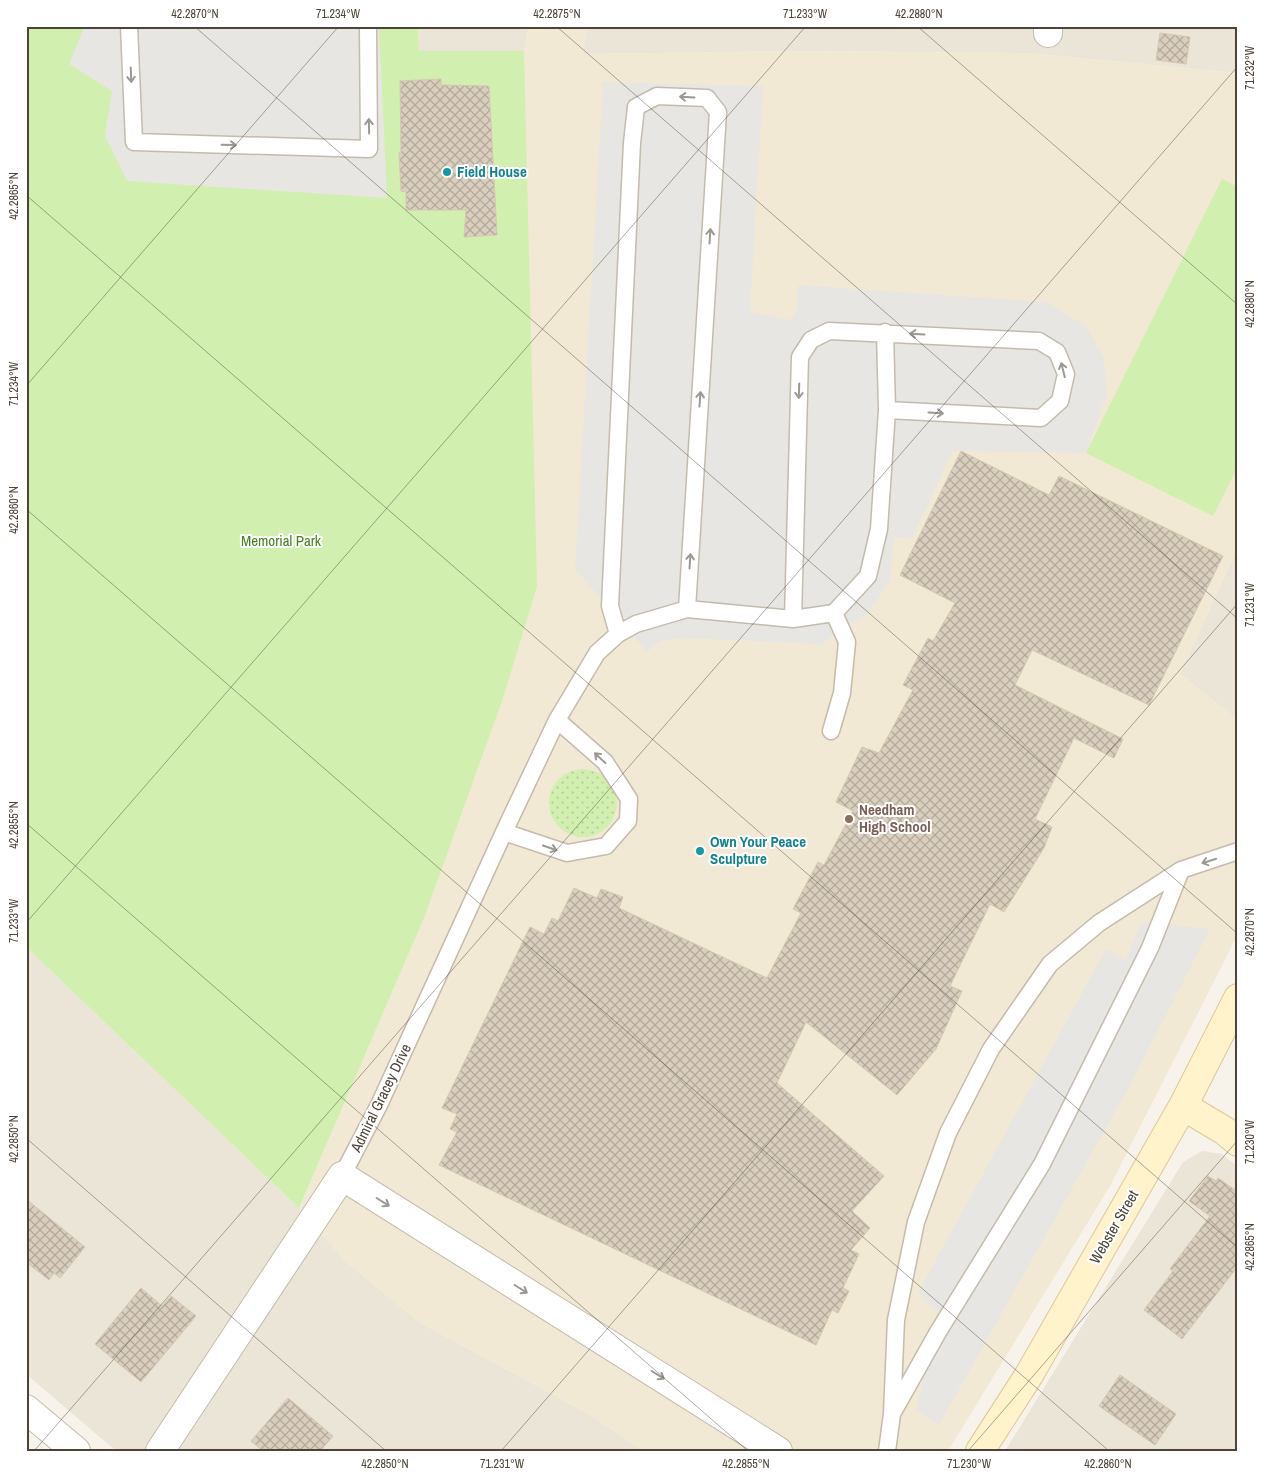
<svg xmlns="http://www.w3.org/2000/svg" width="1264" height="1477" font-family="'Archivo Narrow',sans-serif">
	<defs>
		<pattern id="grass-dots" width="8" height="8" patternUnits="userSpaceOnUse" patternTransform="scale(1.25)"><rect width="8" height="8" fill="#d1efaf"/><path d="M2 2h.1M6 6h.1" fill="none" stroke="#b5ce97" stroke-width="1.8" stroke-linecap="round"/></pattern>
		<pattern id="building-cross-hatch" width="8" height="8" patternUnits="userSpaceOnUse" patternTransform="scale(1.25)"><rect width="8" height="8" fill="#dacfbe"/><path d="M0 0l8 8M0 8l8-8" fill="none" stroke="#b3aa9b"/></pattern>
	</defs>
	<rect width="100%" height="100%" fill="#f7f3ea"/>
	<!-- residential -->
	<path fill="#ebe5d7" d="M418 26H529L524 51H419Z
		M587 26H1238V73L1028 53 801 51 583 54Z
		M1238 547V720L1180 674Z
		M26 947 299 1208 345 1261 419 1322 592 1416 644 1451H116L26 1374Z
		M1202 1151 1222 1154 1238 1167V1451H1005L1183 1162Z"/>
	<!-- education -->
	<path fill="#f1e9d3" d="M529 26H587L583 54 801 51 1028 53 1238 73V547L1180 674 1238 720V934L1110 1186 948 1451H644L592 1416 419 1322 345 1261 299 1208 424 918 524 51Z"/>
	<!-- grass -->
	<path fill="url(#grass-dots)" d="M549 803a34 34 0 1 1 68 0a34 34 0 1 1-68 0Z"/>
	<!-- park -->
	<path fill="#d1efaf" d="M26 26H418L419 51H524L537 586 503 698 424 918 299 1208 26 947Z
		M1222 179 1238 187V466L1213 516 1086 453Z"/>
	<!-- parking -->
	<path fill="#e8e6e2" d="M85 26H379L387 198 127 181 105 136 112 91 69 64Z
		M603 82 763 86 750 312 791 320 797 310 798 285 1045 302 1086 326 1104 358 1107 394 1086 453 953 451 912 538 894 537 890 581 867 614 821 644 683 638 660 641 647 652 575 569Z
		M1142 922 1210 929 1130 1085 939 1425 916 1410 937 1312 918 1293 1106 949 1125 960Z"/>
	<!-- building -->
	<path fill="url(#building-cross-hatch)" stroke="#d5c8b0" d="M1160 33 1190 37 1186 64 1156 60Z
		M441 79V85L489 86 497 235 464 237 466 210H406V192L401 191 399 152H401L400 81Z
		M961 451 1049 495 1059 476 1223 556 1149 705 1032 650 1015 685 1123 739 1114 758 1074 738 1035 819 1052 827 1044 848 1004 912 990 904 950 986 962 991 936 1049 897 1095 806 1022 777 1083 884 1176 852 1211 870 1228 851 1250 859 1254 843 1288 849 1291 838 1313 832 1310 816 1345 439 1165 457 1132 450 1129 457 1114 442 1108 530 927 544 934 552 918 558 921 574 888 597 898 601 889 623 897 619 908 767 978 801 913 793 909 818 862 824 865 853 811 836 802 862 747 879 753 913 690 903 685 928 638 933 641 955 603 900 575Z
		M1208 1176 1216 1181 1218 1178 1238 1192V1266L1182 1339 1144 1310 1173 1271 1170 1269 1210 1216 1189 1201Z
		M26 1199 85 1247 60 1278 54 1273 49 1280 26 1262Z
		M141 1288 162 1306 171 1296 196 1316 141 1382 95 1344Z
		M1120 1375 1176 1414 1155 1445 1099 1406Z
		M288 1398 333 1436 320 1451H263L251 1441Z"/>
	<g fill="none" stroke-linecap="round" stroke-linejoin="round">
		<!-- lane casing -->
		<g stroke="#c4bbab" stroke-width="19">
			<path id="lane" d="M129 26 134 142 369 149 368 26
				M793 619 800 357 811 340 829 331 1039 341 1057 352 1066 374 1060 401 1041 418 887 410
				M618 634 610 606 632 143 636 107 657 96 707 98 718 112 687 609
				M831 731 842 693 847 642 834 613
				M504 832 567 853 606 846 628 821 629 799 605 762 557 720
				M342 1176 379 1105 504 832 557 720 597 653 618 634 636 624 687 609 793 619 834 613 868 576 879 529 887 410 885 332
				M893 1412 938 1332 1042 1164 1150 948 1181 870
				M887 1451 892 1414 896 1320 916 1222 948 1133 991 1049 1050 964 1099 923 1181 870 1238 851"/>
		</g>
		<!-- street casing -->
		<g stroke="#c4bbab" stroke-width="30">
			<path id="street" d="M1048 33V26
				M26 1409 76 1451
				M160 1451 342 1176 778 1451"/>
		</g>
		<!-- secondary casing -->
		<g stroke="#dcc995" stroke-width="30">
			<path id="secondary" d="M1183 1106 1225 1131 1238 1142
				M980 1451 1029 1375 1183 1106 1238 998"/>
		</g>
		<!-- lane -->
		<use href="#lane" stroke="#fff" stroke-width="16"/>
		<!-- street -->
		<use href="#street" stroke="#fff" stroke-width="28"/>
		<!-- secondary -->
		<use href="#secondary" stroke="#fff3cc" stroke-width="28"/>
	</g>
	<!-- one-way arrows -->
	<defs><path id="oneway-shaft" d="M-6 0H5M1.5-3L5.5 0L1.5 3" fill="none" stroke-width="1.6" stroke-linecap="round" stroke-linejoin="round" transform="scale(1.25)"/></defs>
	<g stroke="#9d9891">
		<use href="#oneway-shaft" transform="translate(131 75) rotate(88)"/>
		<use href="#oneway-shaft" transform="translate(687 97) rotate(-177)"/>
		<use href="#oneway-shaft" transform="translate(369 126) rotate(-91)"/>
		<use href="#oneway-shaft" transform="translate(229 145) rotate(1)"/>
		<use href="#oneway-shaft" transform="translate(710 236) rotate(-86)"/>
		<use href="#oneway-shaft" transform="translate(917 334) rotate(-177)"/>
		<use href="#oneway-shaft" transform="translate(1063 370) rotate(-104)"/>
		<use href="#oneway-shaft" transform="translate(799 391) rotate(92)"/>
		<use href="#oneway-shaft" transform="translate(700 399) rotate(-86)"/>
		<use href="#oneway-shaft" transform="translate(936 413) rotate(3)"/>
		<use href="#oneway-shaft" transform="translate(690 561) rotate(-86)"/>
		<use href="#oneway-shaft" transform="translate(600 758) rotate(-137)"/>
		<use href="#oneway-shaft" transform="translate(550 848) rotate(19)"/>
		<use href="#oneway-shaft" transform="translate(1209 861) rotate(162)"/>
		<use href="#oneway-shaft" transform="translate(383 1202) rotate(32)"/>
		<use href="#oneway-shaft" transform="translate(521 1289) rotate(32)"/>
		<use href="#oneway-shaft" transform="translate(658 1375) rotate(32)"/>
	</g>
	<!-- ticks -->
	<path fill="none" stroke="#4c4437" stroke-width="1" stroke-opacity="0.45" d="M194 26 1238 934M556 26 1238 619M917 26 1238 305M26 195 1238 1248M26 386 339 26M26 509 1109 1451M26 823 748 1451M26 923 806 26M26 1138 386 1451M34 1451 1238 66M501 1451 1238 603M968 1451 1238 1140"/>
	<!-- markers -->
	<g fill="#0f9aa8" stroke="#fff" stroke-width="2">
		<circle cx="447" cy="172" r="5"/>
		<circle cx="700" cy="851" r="5"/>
	</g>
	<circle fill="#8d6e63" stroke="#fff" stroke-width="2" cx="849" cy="819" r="5"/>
	<g text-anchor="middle" stroke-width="4" stroke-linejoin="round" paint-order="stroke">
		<!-- culture labels -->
		<g font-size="15" font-weight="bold" fill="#0d838f" stroke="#fff" text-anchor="start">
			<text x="457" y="177">Field House</text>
			<text x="710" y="847">Own Your Peace<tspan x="710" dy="17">Sculpture</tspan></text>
		</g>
		<!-- park labels -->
		<g font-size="15" fill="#438021" stroke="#fff">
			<text x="281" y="546">Memorial Park</text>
		</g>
		<!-- education labels -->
		<g font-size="15" font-weight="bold" fill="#785e54" stroke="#fff" text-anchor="start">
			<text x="859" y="815">Needham<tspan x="859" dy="17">High School</tspan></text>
		</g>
		<!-- street labels -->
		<g font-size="15" fill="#4c4437" stroke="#fff">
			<text transform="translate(381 1098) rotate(-64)" y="5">Admiral Gracey Drive</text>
			<text transform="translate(1114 1227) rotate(-60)" y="5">Webster Street</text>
		</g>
	</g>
	<!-- border -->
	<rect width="1264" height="1477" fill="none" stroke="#ffffff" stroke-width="55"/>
	<rect x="28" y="28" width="1208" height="1422" fill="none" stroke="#4c4437" stroke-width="2"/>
	<g font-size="12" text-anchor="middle" fill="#4c4437">
		<text x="195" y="18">42.2870°N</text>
		<text x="338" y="18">71.234°W</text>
		<text x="557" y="18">42.2875°N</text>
		<text x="805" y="18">71.233°W</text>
		<text x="919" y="18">42.2880°N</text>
		<text transform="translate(1250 68) rotate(-90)" y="4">71.232°W</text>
		<text transform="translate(14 196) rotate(-90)" y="4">42.2865°N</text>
		<text transform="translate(1250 304) rotate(-90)" y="4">42.2880°N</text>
		<text transform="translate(14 384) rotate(-90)" y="4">71.234°W</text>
		<text transform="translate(14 510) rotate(-90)" y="4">42.2860°N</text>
		<text transform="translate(1250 605) rotate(-90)" y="4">71.231°W</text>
		<text transform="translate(14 825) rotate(-90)" y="4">42.2855°N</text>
		<text transform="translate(14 921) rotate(-90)" y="4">71.233°W</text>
		<text transform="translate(1250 932) rotate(-90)" y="4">42.2870°N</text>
		<text transform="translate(14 1139) rotate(-90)" y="4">42.2850°N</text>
		<text transform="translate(1250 1142) rotate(-90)" y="4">71.230°W</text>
		<text transform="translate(1250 1247) rotate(-90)" y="4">42.2865°N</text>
		<text x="385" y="1468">42.2850°N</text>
		<text x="502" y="1468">71.231°W</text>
		<text x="746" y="1468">42.2855°N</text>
		<text x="969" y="1468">71.230°W</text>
		<text x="1108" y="1468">42.2860°N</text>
	</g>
</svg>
